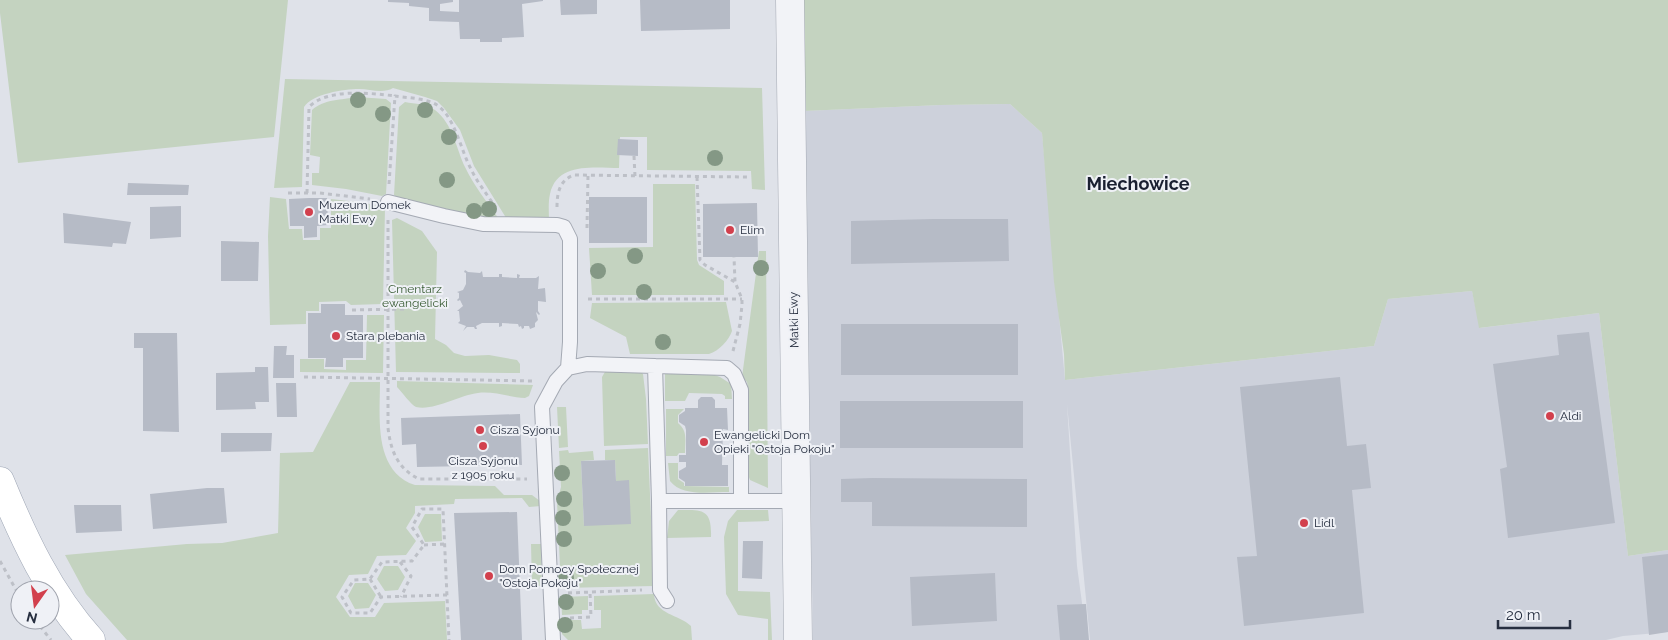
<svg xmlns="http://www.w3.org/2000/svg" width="1668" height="640" font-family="Raleway,sans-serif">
	<rect width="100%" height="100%" fill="#dfe2e9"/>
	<!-- built -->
	<path fill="#cdd1db" d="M1010 104 1042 133 1065 380 1374 346 1388 299 1472 291 1480 328 1599 313 1628 556 1668 550V632L1623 636 1606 640H1090L1067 404 1077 566 1087 640H813L804 111 941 105Z"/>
	<!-- green -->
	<path fill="#c4d3c0" d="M0 0H288L274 137 18 163 0 13Z
		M804 0H1668V550L1628 556 1599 313 1479 328 1472 291 1388 299 1374 346 1065 380 1064 354 1054 282 1042 133 1010 104 941 105 804 111Z
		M285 79 762 88 765 190 752 189 751 171 647 170V137H620L619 168C594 168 557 162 550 194 548 202 549 213 549 221H508L474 166 460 130 444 108 437 101 425 97 393 88C383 94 370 89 359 89 344 89 312 94 304 107L302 187 274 188Z
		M357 97 386 99 391 103 386 194 382 196 346 189 312 185V173H319L320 157 310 155 312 110C324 99 342 100 357 97Z
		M405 102C415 104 427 104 435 110 453 124 456 148 465 167 474 186 487 202 499 219H482L398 198 394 195 399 107Z
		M653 184H695L697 260 699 265 724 281V295H592L589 248 653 247Z
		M270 197 286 199 289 229H302L303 240H320V228H331V199L366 203 385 208 383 304 351 305 346 301 319 302V311H306V324L270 325 268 236Z
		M397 218 422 231 437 252 435 339 446 345 454 353 465 356 489 355 517 360 520 364V373L396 372 392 220Z
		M759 251H766L768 488 750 480 747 472 749 394 747 382 742 377Z
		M726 302 732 331C729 340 719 351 709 354H630L626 337 590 318 592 303Z
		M367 315H384L383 373 300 372V359H324V369L346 370V360H366Z
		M606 370 641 372 643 374 646 399 648 444 604 446 602 377Z
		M709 373 720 377 731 384 732 399H725V396L722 394 689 393 685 401H665V374Z
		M397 381 533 385 529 396 525 398C509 397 493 391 478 393 459 395 435 411 416 407 411 405 402 392 397 387Z
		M350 382H380C380 417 373 471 415 485L495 486 504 495H532L540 501 541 506 529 507 522 498 455 499 454 504 415 506V513L406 528 416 541 406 555 377 556 368 574 349 575 336 597 350 617H375L384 603 445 601 447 640H127L86 594 65 555 187 544 222 543 278 533 280 453 313 452Z
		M557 407H566L568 447 559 448Z
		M666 409H684L678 415V423C688 431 685 441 685 453H679L677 456H666Z
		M648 448 654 586 561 588 557 502 561 487 559 451 568 450 569 453 593 451 594 460 581 461 584 526 616 481 615 460H605V450Z
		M668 463H678V479L684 483V486L729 487V492C710 492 682 497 670 481Z
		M678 510C702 510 712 508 711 537L667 538 669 521Z
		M737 510H768L769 521 738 522V591L770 592 772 640H768V619L738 615 726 594 724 537 728 521Z
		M425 514H441L442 541 425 542 418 527Z
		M531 544H541L542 586H532Z
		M384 566H398L405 577 398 590 385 591 377 579Z
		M355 583H368L376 595 369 608 355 609 348 596Z
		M654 594C655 615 679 614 691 626L692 640H568L562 634V620H581L582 629 601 628V610H594V596Z
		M588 596V610H582V614L562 615 561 597Z"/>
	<!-- building -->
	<path fill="#b6bbc6" d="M388 0H453V2L440 4V11L459 12V0H543V1L522 4 524 37 502 38V42H480V39H460L459 22 429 21V8L409 6V3L388 2Z
		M560 0H597V14L561 15Z
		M640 0H730V29L641 31Z
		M618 139 638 140V156L617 155Z
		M128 183 189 185 188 195H127Z
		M589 197H647V243H589Z
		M309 198H327L328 225 317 226V237L304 238V226H290L289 199Z
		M757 203 758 257H703V204Z
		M181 206V237L150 239V207Z
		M63 213 131 222 126 244 113 243 112 247 64 243Z
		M933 219H1008L1009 261 851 264V221Z
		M221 241 259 242 258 281H221Z
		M465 270 468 272 480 273 482 271 483 277H499V274H502V277L517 278V274L520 275 519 278H536L539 276 538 289 545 288 546 302 538 301V311L540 314 539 315 536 312 538 320 535 323V327L530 329 529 326H524V328L522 329 521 326 519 327 518 324 502 323V326L499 327V323H482L476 326 477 329H475L474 327H467L463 331 466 326 458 323 460 321 459 311H457L463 306 460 300 458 301 457 300 459 298V293L457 292 463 290 466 284V273L464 272Z
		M321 304H345V315H363V358H343V367H325L326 358H308V313H321Z
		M841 324H1018V375H841Z
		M1589 332 1615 523 1508 538 1500 469 1507 467 1493 364 1559 355 1557 335Z
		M134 333H177L179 432 143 431V348H134Z
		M274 346H287L286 355H294V378H273Z
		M255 367H268L269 402H255L256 409 216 410V373L255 372Z
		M1340 377 1347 446 1366 444 1371 488 1352 490 1364 613 1244 626 1237 557 1257 556 1240 387Z
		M276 383H296L297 417H277Z
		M701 397H712L715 400V408H727L728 430 723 429 722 465H728V486H685V482L679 478V471L686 467V462H679V455H686V430L685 426 679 422V415L685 411V408H698V400Z
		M840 401H1023V448H840Z
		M520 414 522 465 417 467 416 444 402 445 401 418Z
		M221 433H272L271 451 221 452Z
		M615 460 616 481 629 480 631 524 584 526 581 461Z
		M872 478 1027 479V527L872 526V502H841V479Z
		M207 488H224L227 523 153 529 150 494Z
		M74 505H121L122 531 76 533Z
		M517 512 522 640H461L454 513Z
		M743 541H763L762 579 742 578Z
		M1668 554V632L1649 635 1642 557Z
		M995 573 997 621 912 626 910 577Z
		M1086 604 1089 640H1060L1057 605Z"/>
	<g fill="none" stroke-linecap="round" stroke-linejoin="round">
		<!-- lane casing -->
		<g stroke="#a4a9b3" stroke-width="16">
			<path id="lane" d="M388 202 444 216 483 224 557 225 564 227 570 239V342L568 368 587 364 655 366 659 501
				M655 366 727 368 734 374 741 390V501
				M667 601 660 590 659 501H796
				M553 640 542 407 556 381 568 368"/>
		</g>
		<!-- street casing -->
		<g stroke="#a4a9b3" stroke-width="29">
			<path id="street" d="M790 0 798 640"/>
		</g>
		<!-- primary casing -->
		<g stroke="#9ea6b5" stroke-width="29">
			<path id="primary" d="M0 481C23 537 49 594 91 640"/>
		</g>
		<!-- path -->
		<path stroke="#bdc0c7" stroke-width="3" stroke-dasharray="4 4" stroke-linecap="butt" d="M634 156 635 176
			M697 177 700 260 705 265 735 282
			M389 184 395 96C408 98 426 98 437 105 455 117 461 151 471 169 477 182 486 193 494 205
			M288 193H320L370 199
			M307 193 309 107C327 88 371 93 395 96
			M557 207C557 192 560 180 574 175L747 177
			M388 220V428C391 451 397 468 419 479H527
			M587 228 588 175
			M588 299H742
			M352 310 405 309
			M733 351 740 324 742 305V299L735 282 734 257
			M304 377 535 381
			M424 545 445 544
			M0 561 20 597
			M400 562 411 576 401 597
			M370 579 381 597
			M568 593 642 590
			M447 595 381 597 370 613H351L342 597 354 580 370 579 382 562 412 561 424 545 412 527 422 509H443L449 640
			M570 618 591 617 590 592
			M35 620 51 640"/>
		<!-- lane -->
		<use href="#lane" stroke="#f2f3f7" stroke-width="14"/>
		<!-- street -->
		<use href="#street" stroke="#f2f3f7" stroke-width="28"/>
		<!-- primary -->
		<use href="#primary" stroke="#fff" stroke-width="28"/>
	</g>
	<!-- trees -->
	<g fill="#849885">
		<circle cx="358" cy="100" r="8"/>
		<circle cx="425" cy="110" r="8"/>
		<circle cx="383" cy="114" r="8"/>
		<circle cx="449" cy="137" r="8"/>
		<circle cx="715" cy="158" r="8"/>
		<circle cx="447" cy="180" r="8"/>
		<circle cx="489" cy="209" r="8"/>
		<circle cx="474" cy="211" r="8"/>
		<circle cx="635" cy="256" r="8"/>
		<circle cx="761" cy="268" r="8"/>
		<circle cx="598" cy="271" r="8"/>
		<circle cx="644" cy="292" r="8"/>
		<circle cx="663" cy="342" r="8"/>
		<circle cx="562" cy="473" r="8"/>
		<circle cx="564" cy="499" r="8"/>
		<circle cx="563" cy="518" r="8"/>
		<circle cx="564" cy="539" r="8"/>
		<circle cx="566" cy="578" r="8"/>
		<circle cx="566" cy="602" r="8"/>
		<circle cx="565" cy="625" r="8"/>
	</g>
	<!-- markers -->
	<g fill="#d2404d" stroke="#eff1f6" stroke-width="2">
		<circle cx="309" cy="212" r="5"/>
		<circle cx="730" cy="230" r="5"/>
		<circle cx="336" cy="336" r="5"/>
		<circle cx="1550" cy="416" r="5"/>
		<circle cx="480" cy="430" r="5"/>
		<circle cx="704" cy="442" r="5"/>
		<circle cx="483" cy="446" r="5"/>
		<circle cx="1304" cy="523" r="5"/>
		<circle cx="489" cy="576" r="5"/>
	</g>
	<g text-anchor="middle" stroke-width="4" stroke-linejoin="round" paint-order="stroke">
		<!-- poi labels -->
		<g font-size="12" fill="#272f40" stroke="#eff1f6" text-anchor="start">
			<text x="319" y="209">Muzeum Domek<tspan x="319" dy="14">Matki Ewy</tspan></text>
			<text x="740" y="234">Elim</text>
			<text x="346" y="340">Stara plebania</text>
			<text x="1560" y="420">Aldi</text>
			<text x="490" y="434">Cisza Syjonu</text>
			<text x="714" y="439">Ewangelicki Dom<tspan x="714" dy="14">Opieki "Ostoja Pokoju"</tspan></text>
			<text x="483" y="465" text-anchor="middle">Cisza Syjonu<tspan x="483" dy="14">z 1905 roku</tspan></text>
			<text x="1314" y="527">Lidl</text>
			<text x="499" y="573">Dom Pomocy Społecznej<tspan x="499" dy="14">"Ostoja Pokoju"</tspan></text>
		</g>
		<!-- park labels -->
		<g font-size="12" fill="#395c34" stroke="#eff1f6">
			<text x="415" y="293">Cmentarz<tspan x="415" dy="14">ewangelicki</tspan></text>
		</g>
		<!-- street labels -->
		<g font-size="12" fill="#272f40" stroke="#eff1f6">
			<text transform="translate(794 320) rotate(-91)" y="4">Matki Ewy</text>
		</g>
		<!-- district labels -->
		<g font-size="18" font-weight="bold" fill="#1a2031" stroke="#eff1f6">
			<text x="1138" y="190">Miechowice</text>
		</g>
	</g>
	<!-- north arrow -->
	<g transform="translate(35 605) rotate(194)"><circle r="24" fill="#eff1f6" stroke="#9fa3ad"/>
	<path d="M0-4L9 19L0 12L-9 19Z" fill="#d2404d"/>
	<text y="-8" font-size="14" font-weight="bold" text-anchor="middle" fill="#272f40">N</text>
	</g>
	<!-- scale -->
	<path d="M1498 620v8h72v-8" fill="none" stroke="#272f40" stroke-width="2.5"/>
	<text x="1506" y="620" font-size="15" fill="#272f40" stroke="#eff1f6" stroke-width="4" paint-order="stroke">20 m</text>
</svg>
